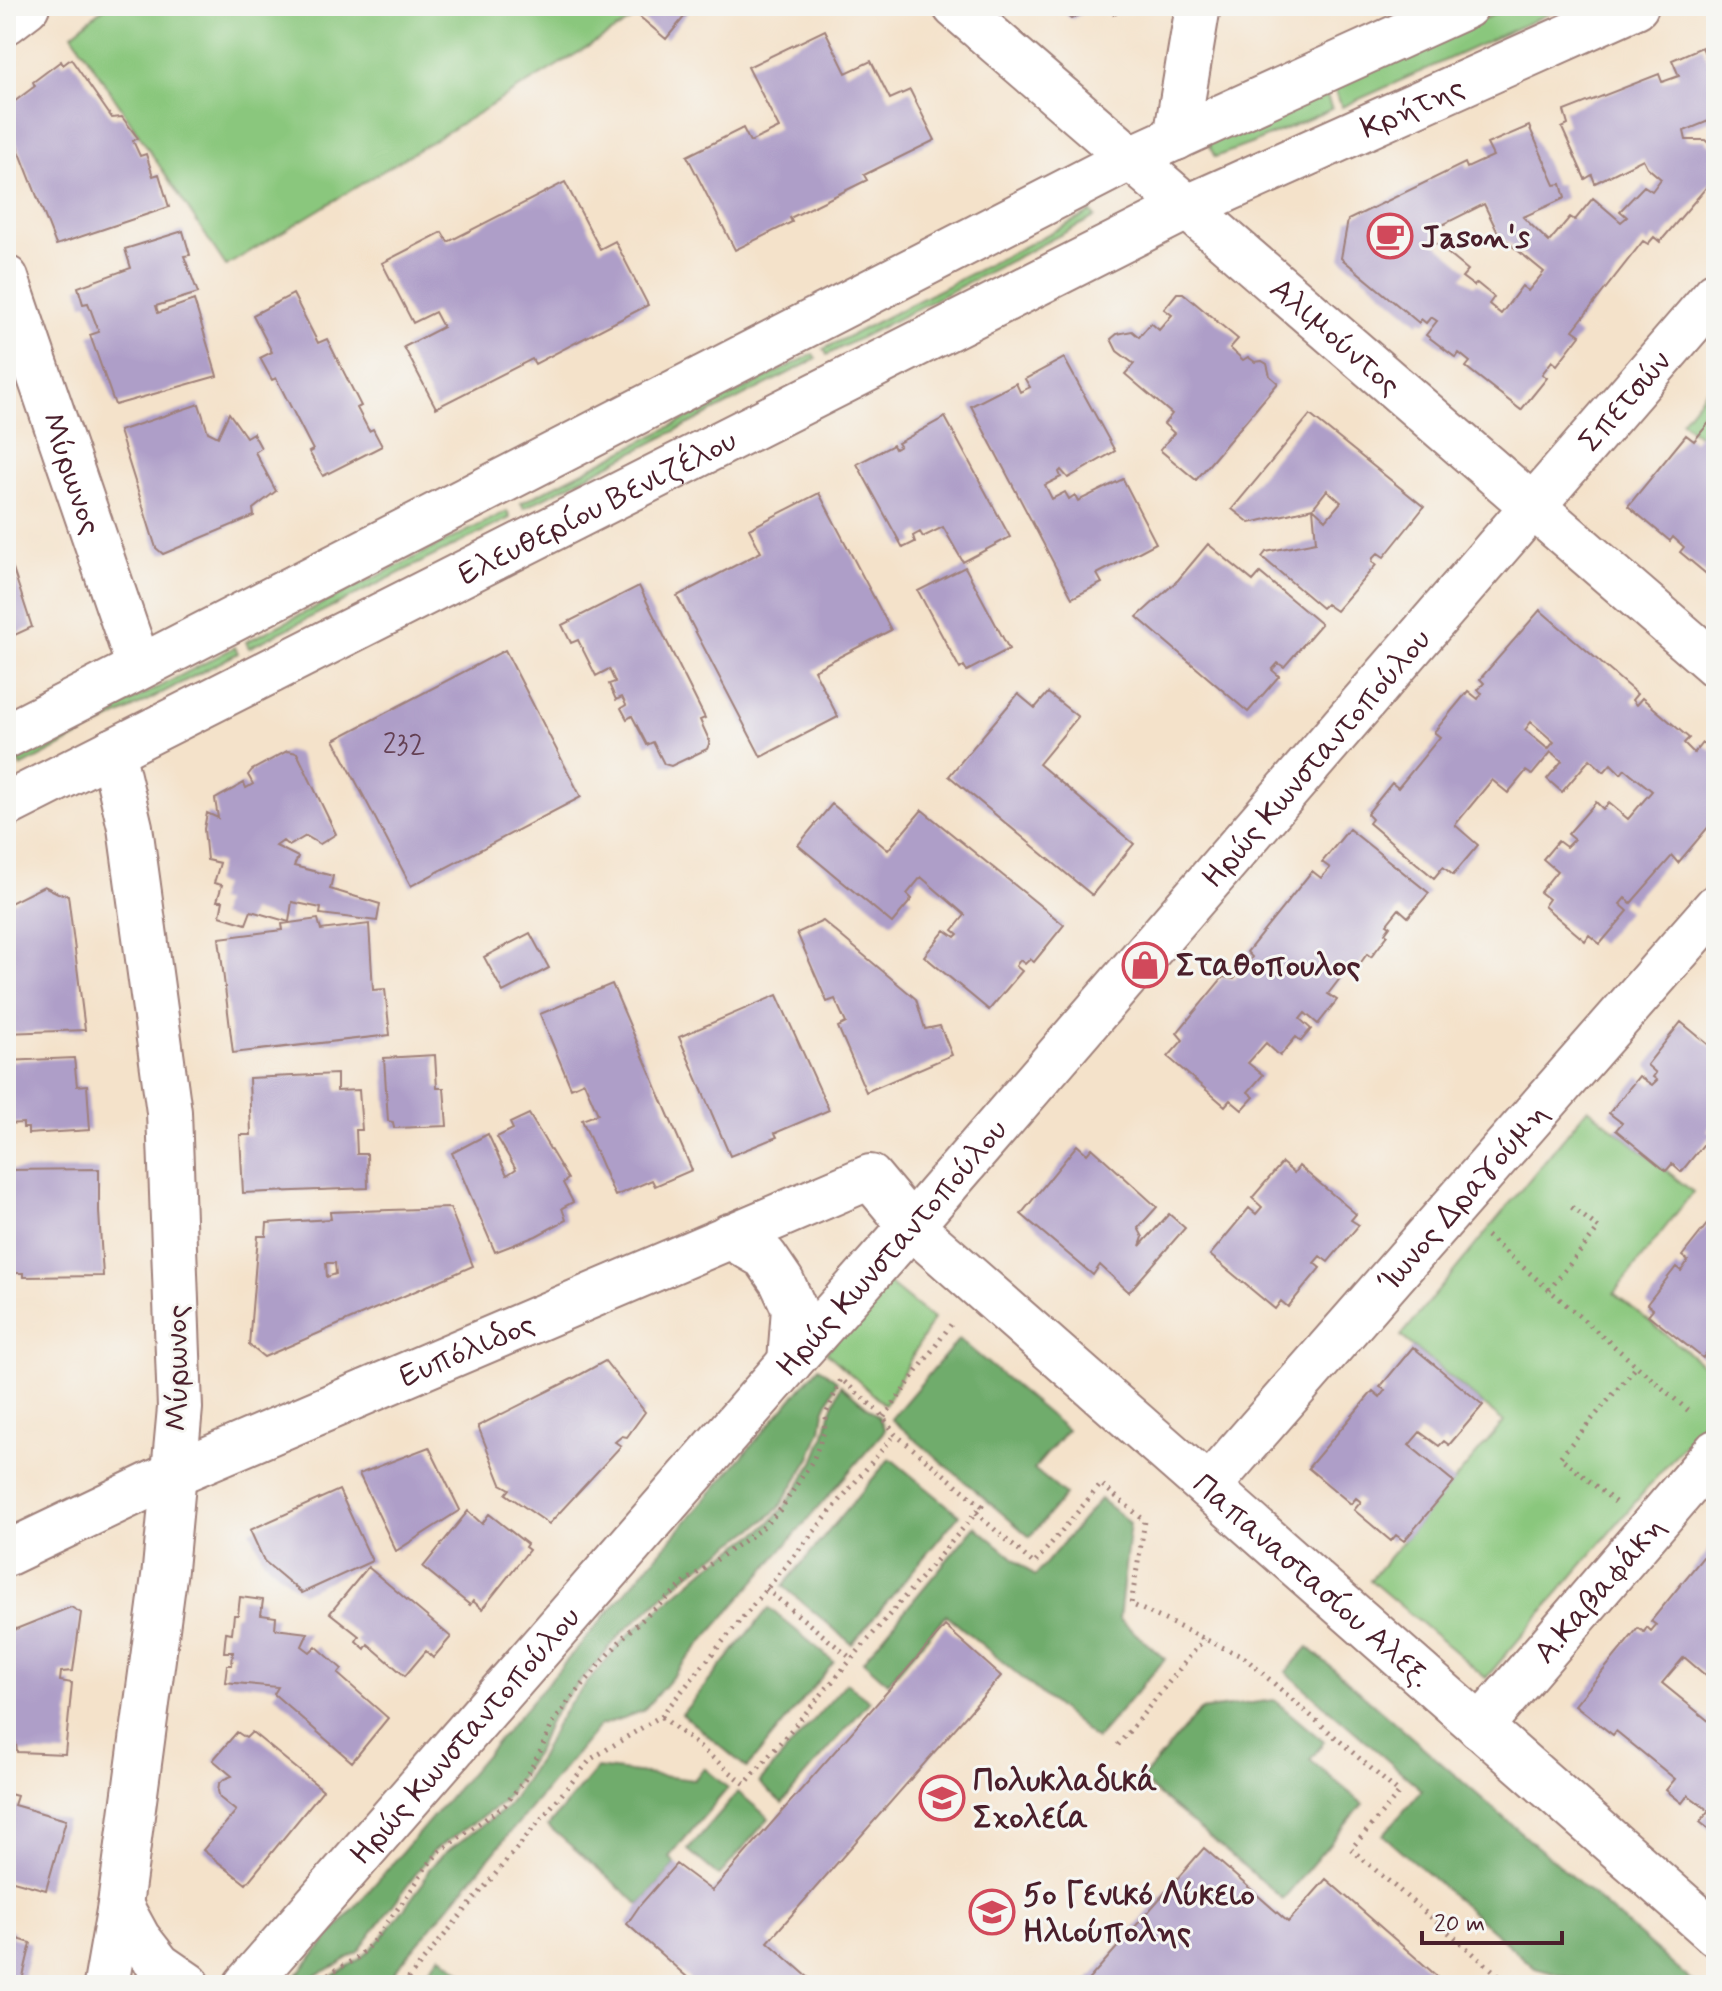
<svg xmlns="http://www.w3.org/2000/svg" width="1722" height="1991" font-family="Mynerve,sans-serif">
	<rect width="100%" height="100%" fill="#f6f6f2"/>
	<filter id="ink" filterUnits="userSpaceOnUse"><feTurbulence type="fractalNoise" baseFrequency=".0125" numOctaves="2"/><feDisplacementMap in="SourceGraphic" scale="16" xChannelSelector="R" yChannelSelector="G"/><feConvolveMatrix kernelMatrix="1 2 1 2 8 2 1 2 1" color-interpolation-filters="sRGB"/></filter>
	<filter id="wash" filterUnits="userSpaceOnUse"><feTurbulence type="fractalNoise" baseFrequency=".006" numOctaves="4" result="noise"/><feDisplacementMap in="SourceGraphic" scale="32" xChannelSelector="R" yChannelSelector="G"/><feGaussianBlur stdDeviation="1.8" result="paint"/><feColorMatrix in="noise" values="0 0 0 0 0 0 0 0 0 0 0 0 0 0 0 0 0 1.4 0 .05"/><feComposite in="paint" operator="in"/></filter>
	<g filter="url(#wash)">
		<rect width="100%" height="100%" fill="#f4e2ca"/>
		<!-- green -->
		<path fill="#8ac77d" stroke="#6a7354" stroke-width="2" d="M106 6H616L632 20 226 266 72 34Z
			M1512 6H1566L1342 107 1333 87Z
			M1324 90 1332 109 1253 143 1215 157 1206 140Z
			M1091 212 1095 217 827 355 824 349Z
			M813 354 816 359 524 508 521 503Z
			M1716 378V450L1681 421Z
			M507 511 510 518 249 648 246 642Z
			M235 647 238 653 21 767 18 761Z
			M1588 1108 1693 1192 1614 1293 1716 1375V1407L1486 1678 1370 1580 1504 1422 1401 1336Z
			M886 1281 933 1319 885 1405 826 1352Z"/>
		<!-- forest -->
		<path fill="#6fac6c" stroke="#5c664c" stroke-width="2" d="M959 1339 1067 1430 1034 1469 1065 1495 1030 1537 891 1419Z
			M819 1367 837 1381 824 1411 821 1430 810 1458 779 1508 759 1525 685 1577 622 1633 562 1702 548 1724 536 1753 502 1803 433 1851 358 1952 337 1965 315 1975 304 1985H288Z
			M841 1385 878 1416 885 1430 643 1711 599 1726 383 1985H317L358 1960 372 1948 389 1929 422 1884 429 1869 443 1854 506 1808 540 1757 555 1726 569 1704 626 1637 709 1566 763 1529 783 1509 814 1462 825 1434 830 1413Z
			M890 1458 959 1515 852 1644 783 1586Z
			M1100 1499 1130 1523 1119 1619 1165 1659 1096 1739 946 1615 888 1683 863 1661 975 1526 1035 1576Z
			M769 1608 834 1662 747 1768 682 1714Z
			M1308 1647 1696 1985H1596L1535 1968 1383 1835 1422 1790 1286 1672Z
			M846 1683 870 1701 782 1803 759 1783Z
			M1274 1700 1324 1742 1310 1760 1363 1804 1283 1899 1141 1780 1200 1710Z
			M597 1768 694 1780 704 1768 728 1788 669 1857 676 1864 640 1905 548 1826Z
			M738 1792 769 1818 719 1876 688 1850Z
			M441 1955 476 1985H416Z"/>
		<g id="blocks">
			<!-- building -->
			<path fill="#ae9ec8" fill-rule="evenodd" d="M627 6H690L688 9 689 11 666 39Z
				M1056 6H1099L1071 19Z
				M1110 6H1137V7L1113 14Z
				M825 30 846 73 871 61 890 99 910 90 935 140 864 175 867 180 790 218 792 222 735 250 687 156 743 128 750 142 779 128 748 67Z
				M1702 47 1709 63 1716 60V118L1684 131 1686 140H1705L1716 150V176L1660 242 1654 237 1648 244 1643 241 1573 330 1580 335 1557 365 1552 361 1542 374 1547 378 1521 410 1466 367 1470 362 1459 353 1456 358 1426 335 1437 321 1431 317 1426 323 1421 319 1419 323 1341 258 1348 220 1465 163 1467 168 1493 156 1487 144 1529 126 1555 185 1561 184 1565 198 1523 217 1549 242 1570 217 1575 220 1593 198 1621 222 1627 217 1620 211 1644 186 1652 191 1661 179 1647 167 1643 159 1595 183 1592 175 1585 179 1562 128 1568 125 1564 111 1659 74 1662 82 1679 76 1672 60ZM1484 204 1499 235 1544 272 1528 291 1522 286 1501 314 1489 304 1494 297 1477 283 1474 286 1462 277 1468 270 1434 242V229Z
				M71 59 112 118 122 117 138 138 133 141 140 156 146 154 153 176 159 174 169 207 56 245 6 117V108L35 86 33 82 61 61 63 65Z
				M565 182 600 249 615 241 648 305 535 364 532 359 436 408 404 347 443 327 435 312 413 323 382 263 442 232 448 242Z
				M183 231 190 255 184 256 198 293 156 306 158 313 194 300 217 376 115 405 90 335 99 332 88 303 83 304 78 287 131 268 125 249Z
				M1177 293H1183L1238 339 1230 348 1243 360 1248 357 1255 362 1262 361 1267 364 1270 376 1278 383 1196 480 1160 450 1174 433 1164 424 1172 414 1125 374 1134 364 1117 351 1111 339 1117 334 1132 331 1139 337 1151 323 1159 330 1172 315 1164 309Z
				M293 294 318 343 327 339 361 406 357 408 369 431 373 429 382 446 323 476 309 452 313 450 276 378 272 380 260 358 272 352 253 315Z
				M1064 358 1115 451 1068 478 1061 470 1059 472 1061 477 1045 485 1052 499 1065 492 1069 499 1075 495 1078 501 1123 479 1156 543 1097 574 1102 583 1072 598 971 406 1016 383 1020 392 1030 387 1025 379Z
				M199 404 208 432 218 437 229 413 246 437 253 433 261 448 255 452 276 491 253 509 254 516 163 554 156 548 119 431Z
				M1716 414 1715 494 1716 582 1680 552 1684 547 1673 537 1670 541 1628 506 1686 435 1694 441Z
				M1310 415 1424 507 1384 557 1378 553 1373 558 1372 562 1376 565 1336 611 1326 604 1322 608 1262 557 1266 552 1316 542 1313 508 1250 523 1232 509ZM1327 490 1341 502 1326 520 1313 508Z
				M945 417 1010 537 963 562 943 527 923 537 920 532 913 536 915 542 903 548 857 464 893 445 895 449 900 446 898 443Z
				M819 493 891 630 814 670 838 717 761 757 677 596 761 552 749 529Z
				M1208 544 1253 581 1260 573 1321 624 1284 667 1278 663 1272 670 1279 676 1248 712 1137 617 1178 580Z
				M10 560 32 627 6 639V561Z
				M965 567 1009 649 967 671 964 666 960 669 918 591Z
				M639 586 705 718 700 720 710 742 707 749 671 766 664 764 653 742 647 745 632 716 627 719 621 708 626 705 622 697 616 700 609 684 615 682 609 669 596 676 578 640 571 643 562 625Z
				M1540 610 1637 694 1632 700 1636 705 1642 698 1689 738 1684 743 1694 753 1702 743 1716 755V818L1678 863 1672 856 1631 903 1625 898 1620 904 1628 911 1600 944 1589 935 1585 941 1544 906 1549 899 1540 892 1557 871 1543 859 1558 841 1566 847 1574 839 1568 834 1596 802 1603 809 1609 803 1628 819 1652 791 1625 769 1621 774 1611 764 1604 772 1590 759 1562 792 1547 779 1562 761 1551 752 1532 775 1526 771 1508 793 1492 780 1455 825 1478 845 1453 875 1443 867 1434 878 1369 823 1372 819 1367 814 1392 783 1398 788 1440 737 1434 732 1468 691 1478 699 1482 693 1478 690 1484 683 1480 679ZM1531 722 1554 742 1548 749 1525 730Z
				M505 650 581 797 411 886 334 740Z
				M1048 693 1078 717 1039 764 1134 844 1092 895 949 776 1018 694 1035 708Z
				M287 751 297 753 336 834 320 844 306 836 289 846 283 841 276 846 298 857 294 866 333 876 330 889 380 904 377 921 320 914 321 908 292 902 289 922 251 911 246 924 220 916 223 901H217L222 885 214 883 220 863 207 860 204 829 207 813 218 818 215 799 244 783 246 788 253 784 248 775 252 770Z
				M832 804 888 850 922 810 1064 925 1034 962 1030 959 1025 964 1020 960 1016 966 1022 971 989 1010 924 956 945 930 955 937 958 934 953 930 965 915 921 877 907 894 912 899 892 923 798 845Z
				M1349 829 1429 893 1408 917 1399 909 1387 924 1390 926 1385 933 1388 935 1371 957 1367 954 1354 972 1348 968 1328 994 1337 1000 1318 1024 1305 1013 1300 1019 1311 1029 1301 1041 1296 1037 1280 1056 1266 1043 1248 1063 1263 1075 1248 1092 1254 1097 1242 1110 1230 1100 1225 1106 1168 1057 1183 1040 1177 1033 1223 977 1234 979 1245 966 1252 957 1247 952 1312 871 1321 878 1330 868 1322 862Z
				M44 886 58 893 68 895 85 1030 6 1033V905Z
				M318 919 321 930 369 924 373 990 385 989 390 1035 233 1053 219 938 283 930 282 924Z
				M823 921 916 999 925 1029 940 1026 952 1055 866 1092 838 1027 846 1023 835 999 827 1002 797 933Z
				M530 933 549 968 503 992 484 957Z
				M612 984 692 1170 655 1186 652 1180 615 1196 582 1120 598 1114 584 1082 571 1088 540 1014Z
				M777 995 829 1110 775 1133 777 1137 730 1156 679 1037Z
				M1681 1022 1716 1051V1129L1711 1125 1707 1131 1712 1134 1681 1172 1672 1164 1666 1171 1616 1130 1622 1123 1609 1113 1639 1076 1652 1085 1657 1080 1653 1077 1656 1073 1647 1065Z
				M435 1055 437 1088H444L447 1126 394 1128 393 1122 388 1121 384 1058Z
				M74 1058 77 1086 87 1085 90 1130 28 1134V1128H23V1123L6 1124V1061Z
				M337 1074V1091L359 1090 362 1130H356L357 1154H367L368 1188 243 1193 240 1135H251L249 1078Z
				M529 1114 568 1179 563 1183 573 1202 562 1208 566 1220 536 1236 495 1252 452 1153 488 1134 507 1175 516 1169 497 1137 513 1129 510 1123Z
				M1077 1145 1087 1154 1092 1148 1157 1207 1138 1228 1143 1237 1140 1246 1169 1214 1185 1228 1129 1292 1100 1265 1093 1275 1021 1214Z
				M1282 1163 1294 1173 1299 1166 1356 1214 1351 1220 1359 1225 1328 1262 1320 1256 1314 1263 1320 1268 1288 1307 1281 1301 1275 1309 1210 1255 1249 1208 1256 1214 1262 1207 1252 1198Z
				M99 1169V1212L103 1276 23 1277V1273H6V1170Z
				M450 1208 473 1266 264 1357 249 1345 258 1236H266L267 1223 331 1219 330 1212ZM326 1263H335L336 1274 327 1277Z
				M1716 1213V1356L1714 1359 1706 1353 1703 1358 1648 1315 1653 1309 1647 1304 1676 1267 1681 1271 1688 1261 1682 1256Z
				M1413 1347 1483 1405 1449 1445 1444 1441 1439 1446 1420 1432 1409 1445 1454 1482 1404 1541 1396 1535 1391 1541 1354 1510 1361 1502 1356 1498 1351 1504 1308 1468 1373 1391 1380 1397 1385 1390 1380 1387Z
				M605 1361 645 1412 627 1437 622 1436 615 1442 621 1446 549 1524 506 1494 510 1489 501 1484 478 1426 576 1377Z
				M429 1447 460 1510 396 1551 359 1474Z
				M339 1490 372 1561 302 1593 264 1561 250 1530Z
				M468 1511 482 1524 489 1514 527 1544 525 1547 529 1550 482 1609 473 1601 470 1605 423 1567Z
				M1716 1541V1662L1705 1675 1684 1657 1662 1683 1716 1727V1835L1700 1822 1709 1811 1688 1795 1682 1803 1666 1790 1675 1779 1616 1731 1613 1735 1575 1705 1638 1628 1644 1632 1647 1627 1651 1631 1656 1625 1651 1621Z
				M368 1567 451 1637 433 1658 426 1651 405 1676 368 1644 365 1649 356 1641 359 1636 330 1613Z
				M240 1597 263 1600 261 1615 276 1617 275 1629 308 1633 302 1646 310 1652 316 1646 342 1669 338 1674 388 1718 352 1762 274 1694 278 1687 225 1682 227 1665H232L233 1652H224L226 1632 232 1633 234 1615H238Z
				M71 1607 81 1613 73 1671 61 1672 60 1681 72 1683 65 1754 17 1752 16 1743 6 1742V1633Z
				M945 1626 1001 1676 768 1942 817 1985H696L627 1924 640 1905 676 1864 712 1891Z
				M237 1732 246 1738 252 1732 323 1790 246 1884 203 1850 236 1811 220 1798 218 1791 219 1784 224 1779 232 1776 213 1760Z
				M6 1793 17 1796 14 1805 66 1820 46 1890 6 1879Z
				M1204 1848 1288 1922 1326 1879 1447 1985H1084Z
				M6 1930 14 1932 11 1937 31 1943 21 1985H6Z"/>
		</g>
	</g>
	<g filter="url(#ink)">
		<use href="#blocks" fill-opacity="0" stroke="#9f807a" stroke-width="2"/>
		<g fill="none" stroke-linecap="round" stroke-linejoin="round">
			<!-- minor casing -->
			<g stroke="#9f807a" stroke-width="48">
				<g id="minor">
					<path d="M6 22 27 6"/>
					<path d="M1176 138 1198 6"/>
					<path id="s1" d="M6 278 139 667"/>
					<path d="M729 1236 765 1257 782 1282 794 1308 790 1362"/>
					<path id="s2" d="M1208 1487 1716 907"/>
					<path id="s3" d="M6 1554 173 1474 870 1177 911 1226 1716 1934"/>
					<path id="s4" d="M1480 1727 1716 1452"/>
					<path d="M120 1905 138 1938 159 1965 188 1985"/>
					<path d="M106 1985 120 1905 165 1569 180 1408 169 1112 130 827 112 751"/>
					<path id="s5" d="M246 1985 790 1362 911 1226 1716 294"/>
				</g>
			</g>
			<!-- tertiary casing -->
			<g stroke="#9f807a" stroke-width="48">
				<g id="tertiary">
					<path id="s6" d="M955 6 1716 665"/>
					<path d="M6 736 1131 158 1466 6"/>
					<path id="s7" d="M6 805 1188 207 1636 6"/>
				</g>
			</g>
			<!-- path -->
			<path stroke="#9f807a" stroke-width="5" stroke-dasharray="2 6" stroke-linecap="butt" d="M1487 1236 1691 1413
				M1549 1290 1599 1228 1570 1206
				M884 1417 952 1323 953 1325
				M1615 1502 1560 1457 1637 1366
				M976 1513 1034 1564 1101 1484 1145 1521 1131 1604 1245 1658 1399 1793 1351 1849 1510 1985
				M766 1589 852 1659
				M1118 1745 1204 1639
				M314 1982 357 1958 371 1944 408 1895 426 1867 440 1851 505 1805 525 1779 539 1754 552 1725 568 1702 627 1633 689 1579 762 1528 781 1509 813 1460 824 1432 827 1412 841 1379 879 1412 895 1434 982 1506 745 1784 661 1716
				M403 1985 591 1759 661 1716 895 1434"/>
			<!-- minor -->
			<use href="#minor" stroke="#fff" stroke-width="44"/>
			<!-- tertiary -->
			<use href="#tertiary" stroke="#fff" stroke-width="44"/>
		</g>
	</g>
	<!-- icons -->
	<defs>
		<g id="cafe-ring" transform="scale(2.3)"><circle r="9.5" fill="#f6f6f2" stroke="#d1495b" stroke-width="1.5"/><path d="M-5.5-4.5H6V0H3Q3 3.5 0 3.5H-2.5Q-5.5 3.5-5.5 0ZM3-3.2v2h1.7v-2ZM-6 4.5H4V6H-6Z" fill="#d1495b"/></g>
		<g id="shop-ring" transform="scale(2.3)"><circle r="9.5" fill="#f6f6f2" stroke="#d1495b" stroke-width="1.5"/><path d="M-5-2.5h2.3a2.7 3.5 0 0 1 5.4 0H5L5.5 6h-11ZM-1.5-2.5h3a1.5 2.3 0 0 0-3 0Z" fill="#d1495b"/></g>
		<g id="school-ring" transform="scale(2.3)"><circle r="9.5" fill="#f6f6f2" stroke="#d1495b" stroke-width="1.5"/><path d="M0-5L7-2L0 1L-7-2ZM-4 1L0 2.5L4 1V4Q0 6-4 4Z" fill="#d1495b"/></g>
	</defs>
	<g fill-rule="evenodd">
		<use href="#cafe-ring" x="1390" y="236"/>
		<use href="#shop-ring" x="1145" y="965"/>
		<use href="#school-ring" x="942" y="1798"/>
		<use href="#school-ring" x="992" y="1912"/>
	</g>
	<g text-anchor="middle" stroke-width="6" stroke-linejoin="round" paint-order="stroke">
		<!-- number labels -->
		<g font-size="28" fill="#633f52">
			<text x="404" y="753">232</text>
		</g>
		<!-- street labels -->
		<g font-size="32" fill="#4a1f2b" stroke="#f6f6f2">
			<text dy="11" stroke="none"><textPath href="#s7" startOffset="1570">Κρήτης</textPath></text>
			<text dy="11" stroke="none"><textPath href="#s6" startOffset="504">Αλιμούντος</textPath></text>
			<text dy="11" stroke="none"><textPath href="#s5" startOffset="2100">Σπετσών</textPath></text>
			<text dy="11" stroke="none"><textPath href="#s1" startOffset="206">Μύρωνος</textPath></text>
			<text dy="11" stroke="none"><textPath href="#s7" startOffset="662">Ελευθερίου Βενιζέλου</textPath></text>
			<text dy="11" stroke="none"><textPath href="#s5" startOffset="1628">Ηρώς Κωνσταντοπούλου</textPath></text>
			<text dy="11" stroke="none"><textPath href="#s2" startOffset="386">Ίωνος Δραγούμη</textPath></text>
			<text dy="11" stroke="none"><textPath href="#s5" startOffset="980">Ηρώς Κωνσταντοπούλου</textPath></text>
			<text dy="11" stroke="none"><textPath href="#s3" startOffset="504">Ευπόλιδος</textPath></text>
			<text transform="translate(176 1368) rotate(-90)" y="11">Μύρωνος</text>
			<text dy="11" stroke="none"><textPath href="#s3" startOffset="1542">Παπαναστασίου Αλεξ.</textPath></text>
			<text dy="11" stroke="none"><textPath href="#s4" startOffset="182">Α.Καβαφάκη</textPath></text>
			<text dy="11" stroke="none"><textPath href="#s5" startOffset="332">Ηρώς Κωνσταντοπούλου</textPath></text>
		</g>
		<!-- poi labels -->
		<g font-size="32" font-weight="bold" fill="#4a1f2b" stroke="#f6f6f2" text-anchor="start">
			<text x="1421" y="247">Jason's</text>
			<text x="1176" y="976">Σταθοπουλος</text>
			<text x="973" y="1791">Πολυκλαδικά<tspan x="973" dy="37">Σχολεία</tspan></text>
			<text x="1023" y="1905">5ο Γενικό Λύκειο<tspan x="1023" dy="37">Ηλιούπολης</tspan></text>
		</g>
	</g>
	<!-- margin -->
	<rect width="1722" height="1991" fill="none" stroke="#f6f6f2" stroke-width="32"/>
	<!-- scale -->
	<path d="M1422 1931v12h140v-12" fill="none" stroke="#4a1f2b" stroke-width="4"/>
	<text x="1434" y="1931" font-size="24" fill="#4a1f2b" stroke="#f6f6f2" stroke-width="6" paint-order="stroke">20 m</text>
</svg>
